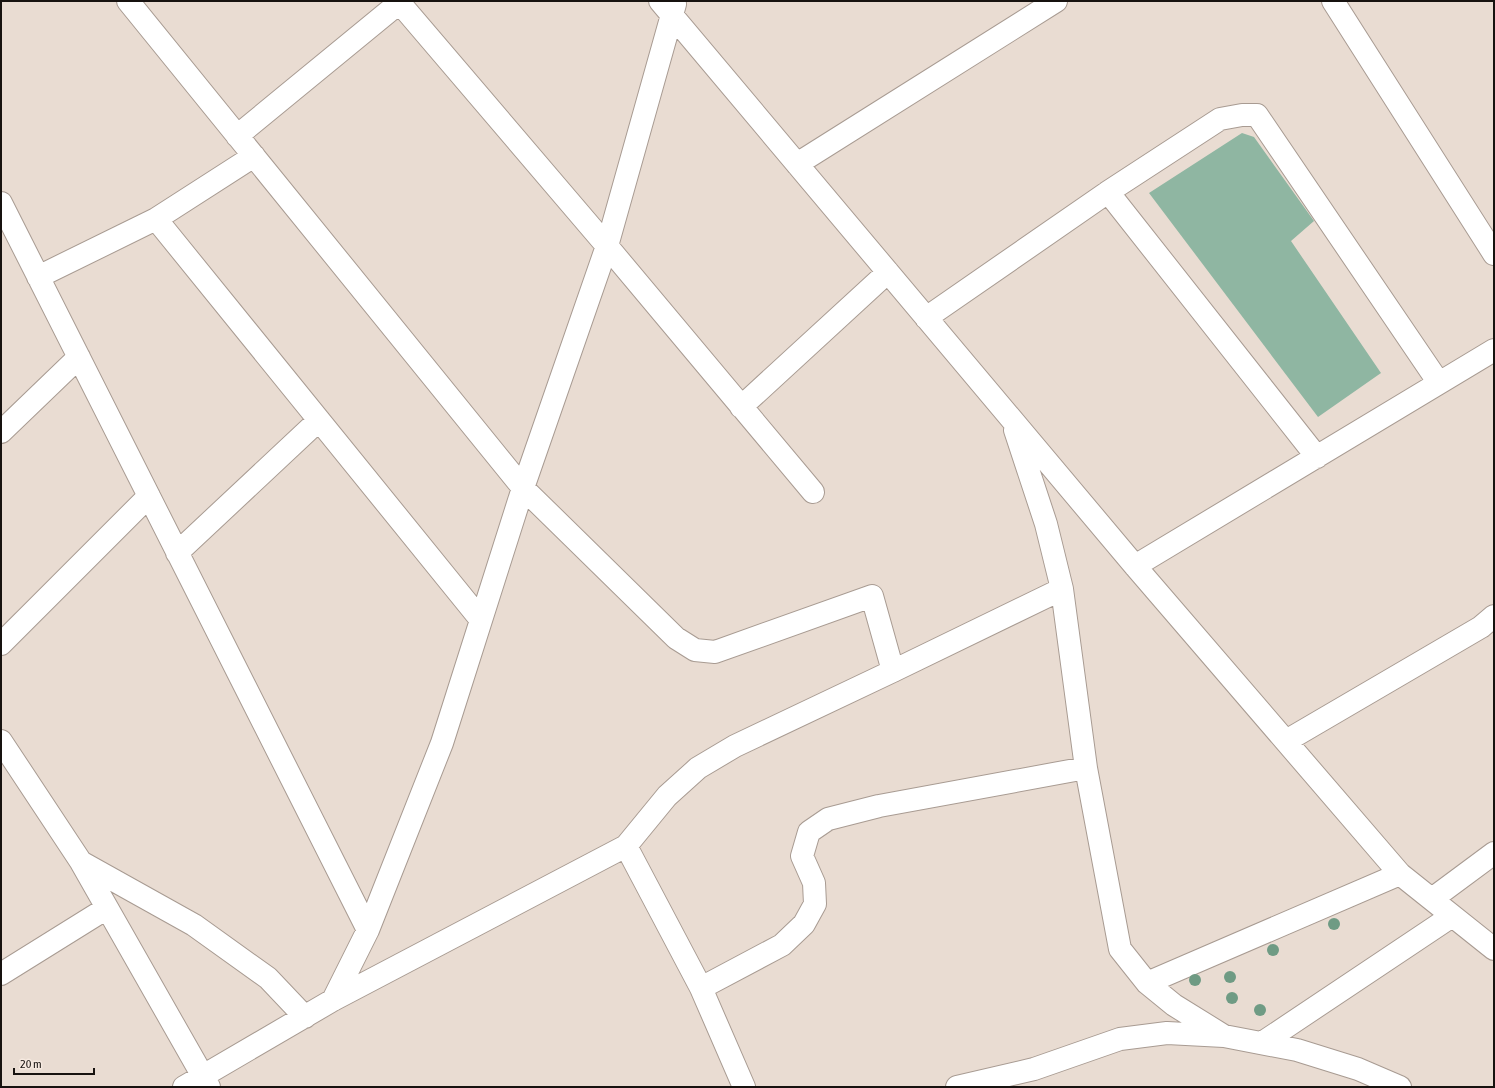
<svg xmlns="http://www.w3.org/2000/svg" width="1495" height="1088" font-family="'Asap Condensed',sans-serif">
	<rect width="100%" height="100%" fill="#e9dcd2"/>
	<!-- green -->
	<path fill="#8fb6a2" d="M1242 133 1254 137 1314 221 1291 241 1381 373 1318 417 1149 193Z"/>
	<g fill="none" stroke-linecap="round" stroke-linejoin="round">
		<!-- minor casing -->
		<g stroke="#a89b92" stroke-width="24">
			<path id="minor" d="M128 1 523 488 676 638 695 650 715 652 872 596 893 671
				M398 1 607 246 813 492
				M660 1 1135 566 1400 874 1494 949
				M1333 1 1494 254
				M237 136 399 3
				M797 164 1056 1
				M1108 192 1317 457
				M1 203 368 930
				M156 219 481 620
				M38 277 156 219 254 156
				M926 318 1108 192 1220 119 1242 115H1257L1439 383
				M741 407 888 272
				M1015 430 1046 524 1062 589 1086 768 1120 949 1147 983 1174 1005 1224 1036
				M1 432 79 357
				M177 553 319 420
				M1135 566 1494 350
				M1 644 149 496
				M1 741 81 862 209 1087
				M1286 741 1481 627 1494 616
				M626 846 701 988 744 1087
				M81 862 194 925 268 978 305 1017
				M1432 899 1494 853
				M1 974 107 908
				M1147 983 1400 874
				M701 988 782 945 804 924 815 904 814 883 802 856 809 832 828 819 879 806 1086 768
				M333 1000 368 930 442 743 523 488 607 246 675 4
				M1262 1043 1452 916
				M184 1087 333 1000 626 846 667 796 698 768 735 746 893 671 1062 589
				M957 1087 1034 1069 1120 1039 1167 1033 1224 1036 1297 1050 1358 1069 1400 1087"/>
		</g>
		<!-- minor -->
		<use href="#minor" stroke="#fff" stroke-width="22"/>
	</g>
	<!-- trees -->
	<g fill="#6f9b84">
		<circle cx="1334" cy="924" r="6"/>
		<circle cx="1273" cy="950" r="6"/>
		<circle cx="1230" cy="977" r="6"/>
		<circle cx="1195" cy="980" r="6"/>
		<circle cx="1232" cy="998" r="6"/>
		<circle cx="1260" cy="1010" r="6"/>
	</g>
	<!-- border -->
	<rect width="1495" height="1088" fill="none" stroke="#17120f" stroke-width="4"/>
	<!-- scale -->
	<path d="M14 1068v6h80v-6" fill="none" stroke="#17120f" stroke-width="2"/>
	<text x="20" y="1068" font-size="12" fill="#17120f" stroke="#f6e9e0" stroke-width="3" paint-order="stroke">20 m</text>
</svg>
